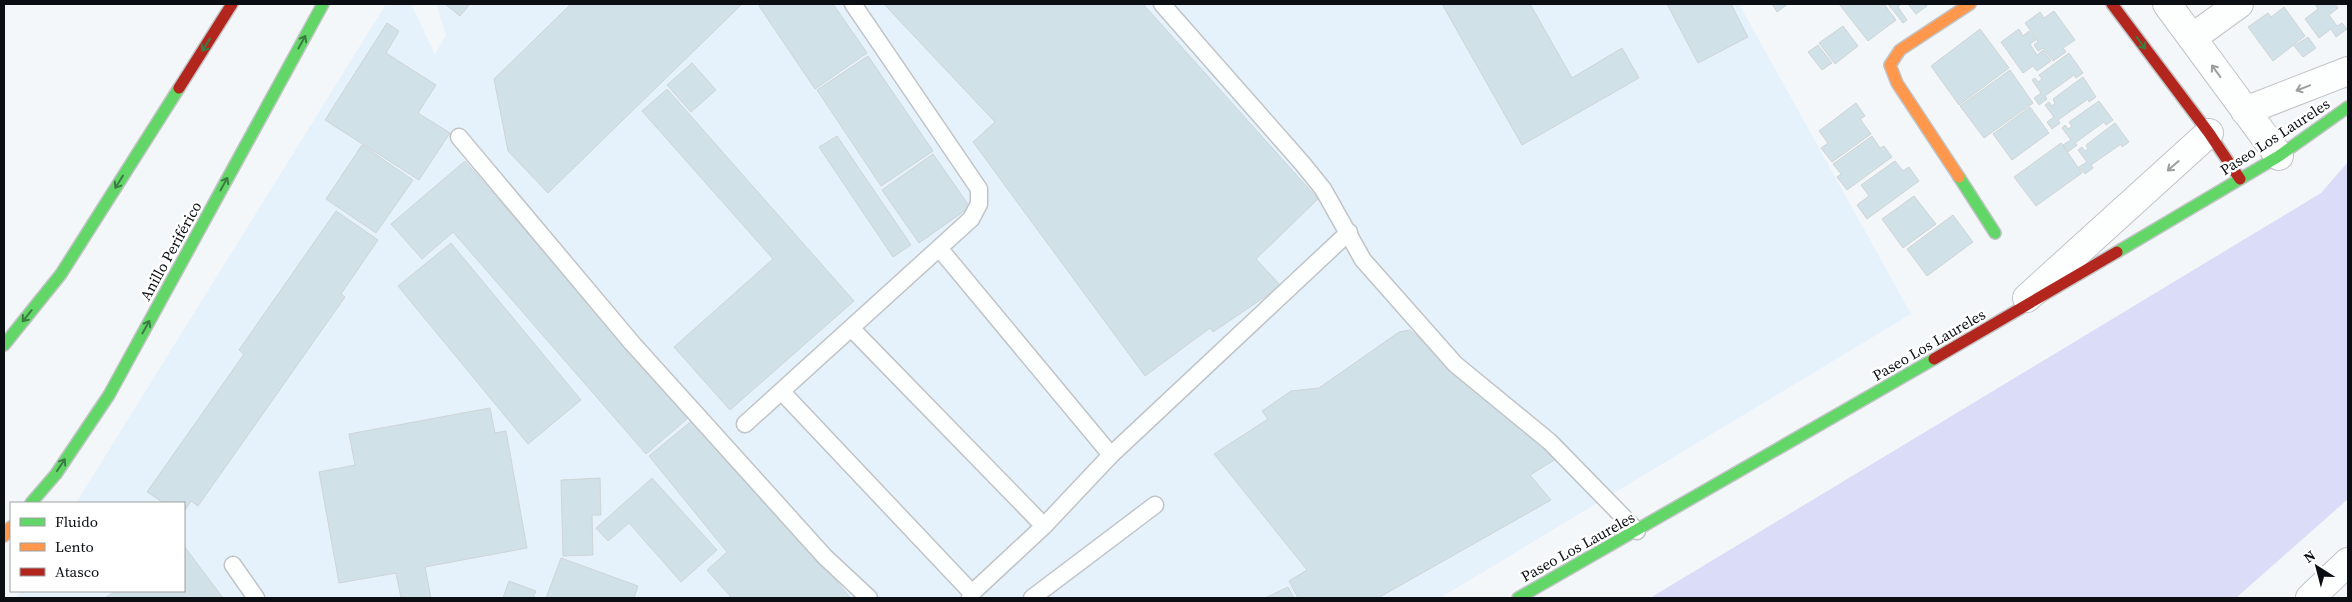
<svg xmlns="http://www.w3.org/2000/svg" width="2352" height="602" font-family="'Source Serif 4',serif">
	<rect width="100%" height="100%" fill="#f4f7fa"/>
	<!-- built -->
	<path fill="#e5f2fb" d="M386 4H411L435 54 446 35 436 4H1739L1911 314 1440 598H16L21 591H184V503H76Z"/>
	<!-- green -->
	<path fill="#dbdcf7" d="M2348 162V499L2236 598H1650L2321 193Z"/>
	<!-- building -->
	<path fill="#d0e1e7" stroke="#cfd4d7" d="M445 4H470L460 16Z
		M571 4H742L548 193 508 151 494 79Z
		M762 4H833L867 53 815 89 759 6Z
		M884 4H1143L1318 199 1256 259 1281 286 1213 332 1210 328 1145 376 973 142 995 122Z
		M1442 4H1530L1572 78 1622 48 1639 78 1522 145Z
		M1667 4H1731L1748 37 1698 63Z
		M1772 4H1788L1777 12Z
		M1839 4H1884L1896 20 1868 41Z
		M1888 4H1901L1898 7 1907 20 1903 23Z
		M1908 4H1925L1927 6 1916 14Z
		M2315 4H2335L2338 8 2329 15 2337 26 2342 23 2347 29 2336 37 2331 29 2319 38 2305 19 2318 9Z
		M2284 7 2305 36 2273 61 2248 27 2268 13 2271 17Z
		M2054 11 2075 40 2063 48 2066 52 2053 61 2043 48 2038 51 2034 45 2038 41 2025 23 2040 12 2044 18Z
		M387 23 399 31 386 53 436 85 418 113 450 133 419 180 325 120Z
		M1843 26 1858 46 1835 64 1819 43Z
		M1980 29 2009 68 1959 105 1931 66Z
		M2019 29 2023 36 2029 31 2036 40 2030 44 2037 55 2043 50 2051 61 2037 71 2033 66 2023 73 2001 42Z
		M2308 37 2316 48 2303 57 2294 46Z
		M1818 45 1832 63 1822 70 1808 52Z
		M2069 53 2083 73 2076 78 2074 75 2045 96 2047 99 2039 105 2034 98 2041 93 2032 80 2035 78 2038 82 2042 79 2039 75Z
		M868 56 933 151 881 186 817 90Z
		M692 63 716 90 691 112 667 85Z
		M2010 70 2033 103 1984 138 1960 106Z
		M2083 77 2096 97 2089 102 2088 99 2058 120 2060 123 2052 129 2047 122 2054 117 2045 105 2049 102 2052 106 2055 103 2053 99Z
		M667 89 854 301 730 410 674 347 773 259 642 111Z
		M2099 101 2113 120 2106 125 2104 122 2075 143 2077 145 2068 152 2063 145 2071 140 2062 128 2065 125 2068 129 2072 126 2069 122Z
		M1856 103 1865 116 1860 119 1871 134 1832 162 1821 148 1828 143 1819 131Z
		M2030 107 2049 133 2012 160 1993 134Z
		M2115 123 2129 142 2122 147 2121 144 2091 165 2093 168 2085 174 2079 167 2087 162 2078 150 2082 147 2085 151 2088 149 2086 145Z
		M837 136 911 245 893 257 819 147Z
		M1872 136 1880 148 1884 146 1892 157 1847 190 1837 177 1841 174 1833 164Z
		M2061 143 2082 173 2036 206 2014 177Z
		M362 145 413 180 376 233 326 199Z
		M933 154 970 207 919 243 882 190Z
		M465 161 688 418 646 454 453 232 422 259 391 224Z
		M1895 161 1903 171 1909 167 1919 181 1867 219 1857 205 1869 196 1861 185Z
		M1914 196 1936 224 1903 248 1882 219Z
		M336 211 378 240 341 294 345 297 198 506 191 501 184 512V503H164L147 492 244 354 239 350Z
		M1953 215 1973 242 1927 276 1907 249Z
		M451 243 581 400 528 444 398 286Z
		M1410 330 1556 459 1530 475 1551 500 1378 598H1298L1289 581 1307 570 1214 454 1268 419 1262 411 1291 391 1319 388 1399 332Z
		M490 408 495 433 506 431 527 548 425 567 431 598H401L396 573 339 583 319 472 355 465 349 434Z
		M694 419 851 598H728L730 596 707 570 727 552 649 456Z
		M600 478 601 515H592L593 555 563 556 561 480Z
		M652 478 717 550 681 582 629 523 608 541 596 528Z
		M184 546 223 598H105L116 591H184Z
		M561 558 638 586 634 598H546Z
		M509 581 536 591 533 598H503Z
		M1288 587 1294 598H1265Z"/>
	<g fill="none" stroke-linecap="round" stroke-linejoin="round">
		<!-- lane casing -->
		<g stroke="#c0c4c7" stroke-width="19">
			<path id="lane" d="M1162 4 1302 163 1323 189 1363 260 1455 364 1550 442 1637 531
				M459 137 632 343 825 557 869 598
				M939 248 1111 455
				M851 328 1044 526
				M782 392 972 593
				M745 424 971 219 979 204V189L853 4
				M233 565 256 598
				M970 598 972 593 1044 526 1111 455 1349 232
				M1032 598 1155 505"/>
		</g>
		<!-- street casing -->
		<g stroke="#c0c4c7" stroke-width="30">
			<path id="street" d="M2167 4 2279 156
				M2192 38 2239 4
				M2245 111 2348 71
				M2027 298 2209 133
				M2310 598 2348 562"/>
		</g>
		<!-- fast casing -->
		<g stroke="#c0c4c7" stroke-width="14">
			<path id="fast" d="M1959 177 1995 233
				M2117 252 2279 156 2348 107
				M4 345 61 274 179 88
				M31 503 56 474 109 395 323 4
				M1518 598 1934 359"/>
		</g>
		<!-- slow casing -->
		<g stroke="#c0c4c7" stroke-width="14">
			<path id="slow" d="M1959 177 1897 83 1890 65 1900 50 1970 4
				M4 536 11 527"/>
		</g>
		<!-- jam casing -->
		<g stroke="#c0c4c7" stroke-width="14">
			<path id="jam" d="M2112 4 2209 133 2240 179
				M179 88 232 4
				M1934 359 2117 252"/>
		</g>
		<!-- lane -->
		<use href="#lane" stroke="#fdfefe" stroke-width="16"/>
		<!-- street -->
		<use href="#street" stroke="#fdfefe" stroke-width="28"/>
		<!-- fast -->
		<use href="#fast" stroke="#63d668" stroke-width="11"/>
		<!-- slow -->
		<use href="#slow" stroke="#ff974d" stroke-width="11"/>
		<!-- jam -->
		<use href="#jam" stroke="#b3261e" stroke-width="11"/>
	</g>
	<!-- one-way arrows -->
	<defs><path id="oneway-shaft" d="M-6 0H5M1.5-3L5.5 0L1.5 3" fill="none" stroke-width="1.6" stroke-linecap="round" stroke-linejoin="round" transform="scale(1.25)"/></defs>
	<g stroke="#3b7c42">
		<use href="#oneway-shaft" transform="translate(302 42) rotate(-61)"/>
		<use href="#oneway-shaft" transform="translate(2141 43) rotate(53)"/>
		<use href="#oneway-shaft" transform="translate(206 45) rotate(122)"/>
		<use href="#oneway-shaft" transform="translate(119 182) rotate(122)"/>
		<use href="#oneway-shaft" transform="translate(224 184) rotate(-61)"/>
		<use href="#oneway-shaft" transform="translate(27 316) rotate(129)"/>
		<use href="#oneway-shaft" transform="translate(146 327) rotate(-61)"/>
		<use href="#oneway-shaft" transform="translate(61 465) rotate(-56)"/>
	</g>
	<g stroke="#9c9ea0">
		<use href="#oneway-shaft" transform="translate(2216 71) rotate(-126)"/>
		<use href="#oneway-shaft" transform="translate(2303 88) rotate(159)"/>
		<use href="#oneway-shaft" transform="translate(2173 166) rotate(139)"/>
	</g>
	<g text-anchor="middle" stroke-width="5" stroke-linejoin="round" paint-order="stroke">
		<!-- street labels -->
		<g font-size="15" fill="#0b0f13" stroke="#fff">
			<text transform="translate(2275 137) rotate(-33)" y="5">Paseo Los Laureles</text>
			<text transform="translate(171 251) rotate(-61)" y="5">Anillo Periférico</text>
			<text transform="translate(1929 345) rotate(-30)" y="5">Paseo Los Laureles</text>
			<text transform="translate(1578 547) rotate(-29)" y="5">Paseo Los Laureles</text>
		</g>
	</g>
	<!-- border -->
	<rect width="2352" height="602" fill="none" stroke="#0b0f13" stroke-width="10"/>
	<!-- legend -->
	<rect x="10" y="502" width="175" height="90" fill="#ffffff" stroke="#9d9fa1"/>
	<rect x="20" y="518" width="25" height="8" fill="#63d668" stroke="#9d9fa1"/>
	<text x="55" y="527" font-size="15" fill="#0b0f13">Fluido</text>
	<rect x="20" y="543" width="25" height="8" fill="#ff974d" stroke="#9d9fa1"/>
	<text x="55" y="552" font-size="15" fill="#0b0f13">Lento</text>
	<rect x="20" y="568" width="25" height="8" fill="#b3261e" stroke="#9d9fa1"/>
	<text x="55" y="577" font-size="15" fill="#0b0f13">Atasco</text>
	<!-- north arrow -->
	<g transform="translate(2317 567) rotate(324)" stroke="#ffffff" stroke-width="4" paint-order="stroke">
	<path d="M0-4L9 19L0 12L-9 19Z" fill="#0b0f13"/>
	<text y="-8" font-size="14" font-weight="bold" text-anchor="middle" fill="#0b0f13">N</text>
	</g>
</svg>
